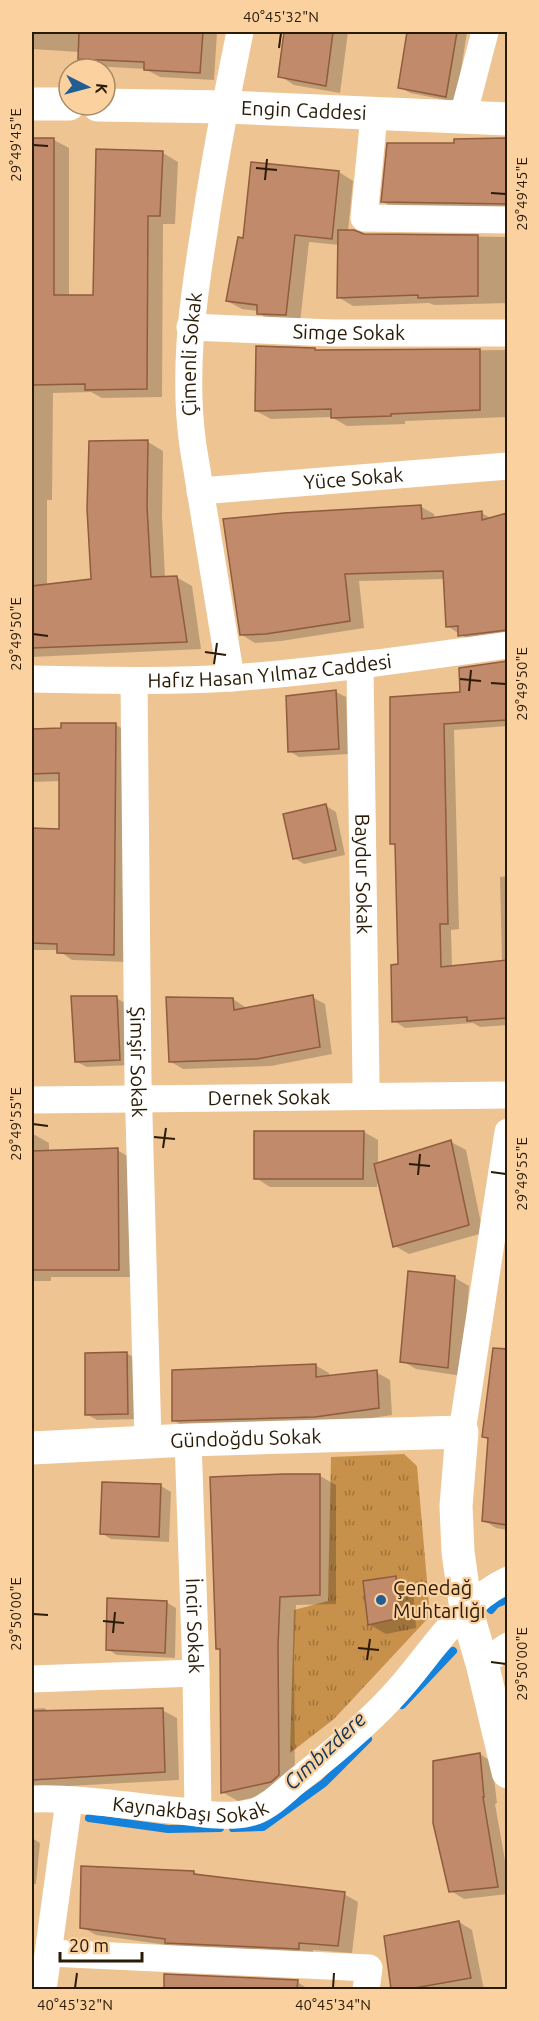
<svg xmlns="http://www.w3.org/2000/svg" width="539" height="2021" font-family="Ubuntu,sans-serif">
	<defs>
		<pattern id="grass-tufts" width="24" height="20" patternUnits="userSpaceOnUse" patternTransform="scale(1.5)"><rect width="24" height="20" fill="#c7904b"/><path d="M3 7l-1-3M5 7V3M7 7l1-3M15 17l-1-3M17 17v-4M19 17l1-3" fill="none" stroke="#a2753c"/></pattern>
	</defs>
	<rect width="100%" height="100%" fill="#eec493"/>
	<!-- grass -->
	<path fill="url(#grass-tufts)" d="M404 1454 417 1466 430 1616 334 1719 290 1753 294 1610 328 1601 331 1457Z"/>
	<!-- shadow -->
	<path fill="#0003" d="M32 32H217L214 80 160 77 145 69 94 66 79 58V52L32 49Z
		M285 32H348L340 93 294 85 280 76Z
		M405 32H467L456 102 410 93 400 87 408 32Z
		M32 140H54L69 148V296H94L97 150 163 153 178 162 175 224H163L162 397 102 398 91 392 53 393 52 500H47V586L93 580 148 442 163 451 162 516 165 578 176 577 192 586 201 649 32 657Z
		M467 141H508V211L397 210 383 202Z
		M339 172 353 181 348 231 363 235 508 237V303L434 305 429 303 353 306 338 297 340 245 309 242 300 323 272 321 258 313V311L242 309 227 301 244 240Z
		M315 350 318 352 508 350V417L405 421V424L347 426 331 417 271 419 256 411Z
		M420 506 434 514 435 519 482 513 492 519 508 515V639L474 643 447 626 445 579 359 581 364 628 281 641 255 643 242 635Z
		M508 663V726L454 730 459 929 451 930 452 968 502 962 500 877 508 876V1025L480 1027 473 1023 405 1028 394 1021 399 966 396 846 392 844 391 698 461 693V669Z
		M336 692 346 697 348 754 299 757 289 751 287 697Z
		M116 725 130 733 127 962 72 960 58 950H32V830H60L61 781 32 782V730Z
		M326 806 336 812 345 855 304 864 294 858Z
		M312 997 325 1004 332 1054 271 1066 183 1069 171 1062 233 999 245 1007 246 1010Z
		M116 998 127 1004 130 1065 87 1067 77 1062Z
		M364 1132 378 1140V1164L451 1142 466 1150 483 1233 409 1254 395 1246 378 1178 377 1187H270L256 1178Z
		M32 1135H35L49 1143V1152L117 1150 131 1158 133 1277H51V1281H32Z
		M455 1278 469 1286 462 1376 416 1369 402 1361Z
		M126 1353 137 1359V1419L97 1420 86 1414Z
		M508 1361V1530L496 1528 483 1520 489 1440 483 1437 505 1380Z
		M315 1365 329 1373V1377L376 1372 390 1380 392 1415 330 1424 187 1428 173 1420Z
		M320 1476 336 1485V1604L296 1605 294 1655 295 1784 288 1790 238 1801 222 1792 221 1651 217 1648Z
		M161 1486 171 1492 169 1542 111 1539 101 1533Z
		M396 1578 413 1588 416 1628 386 1634 369 1624Z
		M166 1602 176 1608 175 1658 117 1655 107 1649Z
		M44 1708 50 1712 162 1710 177 1718 179 1780 32 1788V1709Z
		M480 1754 492 1762 497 1803 495 1804 508 1877V1894L464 1899 451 1891Z
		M32 1838 40 1843 36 1884H32Z
		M194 1872 200 1876 344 1894 358 1902 352 1953 313 1950V1956L174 1946 96 1935 82 1927Z
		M459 1922 472 1930 484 1990H393L385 1937Z
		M166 1976 297 1982 307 1988V1990H165Z
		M63 1989H95L97 1990H63Z"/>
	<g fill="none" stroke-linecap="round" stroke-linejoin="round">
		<!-- stream -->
		<path stroke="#1481db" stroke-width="8" d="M491 1610 496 1604 508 1599
			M402 1705 453 1651
			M89 1818 168 1829 220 1828
			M233 1828 263 1827 324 1783 368 1739"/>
	</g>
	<!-- building -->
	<path fill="#c08a6b" stroke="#8f5c3e" stroke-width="1.5" d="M79 32H203L200 73 144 70V62L78 59Z
		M284 32H333L326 86 278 77Z
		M407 32H457L446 97 398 88Z
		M32 138H54V295H93L96 149 163 151 160 216H148L147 389 85 390V384L32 385Z
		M507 138V204L381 202 387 143H454V139Z
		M251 162 339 171 332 239 295 235 286 315 257 314V305L226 301 238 237 243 238Z
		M338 230H354L364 234 478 235V296L418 298V295L337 298Z
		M256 346 315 348V350L480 349V410L391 414V416L331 418V409L255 411Z
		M148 440 147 507 151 577 177 576 187 642 32 648V586L91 579 87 509 89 441Z
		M421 505 422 519 482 511V520L507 513V630L458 636V626L446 627 443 571 345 574 350 621 266 634 240 635 223 519 284 513Z
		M507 661V720L444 724 448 924H440L441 967 507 960V1018L467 1021V1017L392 1022 391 965 398 964 395 844H390V697L460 692 459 668Z
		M336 690 339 749 288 752 286 696Z
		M61 723H116L114 955 57 953V944L32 943V828L59 829V773L32 774V729L61 728Z
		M326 804 336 850 293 859 283 814Z
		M313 995 320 1047 257 1059 169 1062 166 997 233 998 234 1010Z
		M71 996H117L120 1060 75 1062Z
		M254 1131H364L363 1179H254Z
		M451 1140 469 1225 393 1247 374 1164Z
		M118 1148 119 1270H32V1151Z
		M408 1271 455 1276 448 1368 400 1362Z
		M493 1348 507 1349V1525L482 1521 488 1438 482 1437Z
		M127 1352 128 1414 85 1415V1353Z
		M316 1364V1377L377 1370 379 1408 315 1417 172 1421V1370Z
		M283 1474H320V1595L280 1597 278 1645 279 1775 271 1782 221 1793 220 1649H216L210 1477Z
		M102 1482 161 1484 159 1537 100 1534Z
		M396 1576 399 1618 368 1625 363 1581Z
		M107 1598 167 1601 165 1653 106 1650Z
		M163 1708 165 1772 32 1780V1711Z
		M480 1753 484 1797H483L498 1887 449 1892 433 1823V1761Z
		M81 1866 194 1871V1874L345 1892 338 1946 299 1943V1949L165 1943V1939L80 1928Z
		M459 1921 471 1978 409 1989H391L384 1936Z
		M164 1974 298 1980 297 1989H164Z"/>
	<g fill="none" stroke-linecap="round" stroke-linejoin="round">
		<!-- street -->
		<g stroke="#fff" stroke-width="27">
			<path d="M374 115 364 218 508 220"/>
			<path d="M463 116 485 32"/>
			<path id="s1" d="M190 327 332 333H508"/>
			<path id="s2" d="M200 491 508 466"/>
			<path id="s3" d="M360 666 366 1082"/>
			<path id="s4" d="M231 678 193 446C183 375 192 307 203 238 213 169 226 100 240 32"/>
			<path id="s5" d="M32 679C98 680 165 682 232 678 324 671 416 658 508 645"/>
			<path id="s6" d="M134 681 138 1081 148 1441"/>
			<path id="s7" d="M32 1100 508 1095"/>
			<path d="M462 1432 508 1132"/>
			<path id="s8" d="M188 1440 196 1673 198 1813"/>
			<path d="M482 1663 508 1646"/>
			<path d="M32 1679 196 1673"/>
			<path id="s9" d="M32 1799C78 1797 134 1807 181 1811 203 1814 228 1818 249 1813 267 1810 284 1791 298 1780 330 1755 362 1729 390 1699 428 1660 456 1604 508 1580"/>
			<path d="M49 1953 369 1968 366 1990"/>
			<path d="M43 1990 69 1801"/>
		</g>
		<!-- secondary -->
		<g stroke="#fff" stroke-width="33">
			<path d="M32 104H69"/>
			<path id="s10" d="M98 105 225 107 508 119"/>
			<path id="s11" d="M32 1448 188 1440 462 1432 456 1506 458 1552 466 1609 482 1663 508 1772"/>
		</g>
	</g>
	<!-- ticks -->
	<path fill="none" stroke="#2a1b07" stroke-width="2" d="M279 48 281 33M33 145 48 146M256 168 277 170M265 180 267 159M491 193 506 194M33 634 48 636M205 652 226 655M214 664 217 643M460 679 481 681M491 683 506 684M469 691 471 670M33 1124 48 1126M154 1137 175 1139M163 1148 166 1128M409 1164 430 1166M491 1172 506 1174M418 1175 420 1154M33 1614 48 1615M103 1621 124 1623M113 1633 115 1612M358 1648 379 1650M367 1660 370 1639M491 1662 506 1664M75 1988 77 1973M333 1988 334 1973"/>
	<!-- markers -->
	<circle fill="#225d94" stroke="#fbd1a0" stroke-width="2" cx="381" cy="1600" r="6"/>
	<g text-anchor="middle" stroke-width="4.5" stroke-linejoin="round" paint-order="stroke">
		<!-- street labels -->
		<g font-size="20" fill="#2a1b07" stroke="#fbd1a0">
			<text dy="7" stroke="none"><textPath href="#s10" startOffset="206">Engin Caddesi</textPath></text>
			<text dy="7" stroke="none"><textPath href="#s1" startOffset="159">Simge Sokak</textPath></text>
			<text dy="7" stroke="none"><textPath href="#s4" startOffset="327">Çimenli Sokak</textPath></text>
			<text dy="7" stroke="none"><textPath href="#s2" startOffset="154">Yüce Sokak</textPath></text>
			<text dy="7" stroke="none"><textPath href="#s5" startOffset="238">Hafız Hasan Yılmaz Caddesi</textPath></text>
			<text dy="7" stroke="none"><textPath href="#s3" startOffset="208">Baydur Sokak</textPath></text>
			<text dy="7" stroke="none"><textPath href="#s6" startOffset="381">Şimşir Sokak</textPath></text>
			<text dy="7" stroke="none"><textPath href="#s7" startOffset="237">Dernek Sokak</textPath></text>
			<text dy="7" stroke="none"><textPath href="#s11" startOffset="214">Gündoğdu Sokak</textPath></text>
			<text dy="7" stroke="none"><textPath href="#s8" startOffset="186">İncir Sokak</textPath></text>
			<text dy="7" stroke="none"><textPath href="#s9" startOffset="159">Kaynakbaşı Sokak</textPath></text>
		</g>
		<!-- poi labels -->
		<g font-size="20" fill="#2a1b07" stroke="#fbd1a0" text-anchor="start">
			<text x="393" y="1595">Çenedağ<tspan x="393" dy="23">Muhtarlığı</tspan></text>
		</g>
		<!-- water labels -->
		<g font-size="21" font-style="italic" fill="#0f3559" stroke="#fbd1a0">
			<text transform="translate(325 1751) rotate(-43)" y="7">Cımbızdere</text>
		</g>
	</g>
	<!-- border -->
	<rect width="539" height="2021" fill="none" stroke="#fbd1a0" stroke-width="66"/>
	<!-- north arrow -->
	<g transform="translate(87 87) rotate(96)"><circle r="28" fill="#fbd1a0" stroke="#a78863" stroke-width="1.5"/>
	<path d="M0-4.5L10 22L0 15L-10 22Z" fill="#225d94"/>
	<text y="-9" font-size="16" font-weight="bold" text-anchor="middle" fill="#2a1b07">K</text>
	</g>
	<!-- scale -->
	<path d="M60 1952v9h82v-9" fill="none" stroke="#2a1b07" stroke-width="3"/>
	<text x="69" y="1952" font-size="18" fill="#2a1b07" stroke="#fbd1a0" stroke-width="4.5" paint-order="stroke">20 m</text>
	<rect x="33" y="33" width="473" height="1955" fill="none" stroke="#2a1b07" stroke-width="2"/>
	<g font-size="15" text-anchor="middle" fill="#2a1b07">
		<text x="281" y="22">40°45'32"N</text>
		<text transform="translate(16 145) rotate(-90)" y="5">29°49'45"E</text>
		<text transform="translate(522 194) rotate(-90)" y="5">29°49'45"E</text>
		<text transform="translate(16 634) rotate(-90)" y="5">29°49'50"E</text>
		<text transform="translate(522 684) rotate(-90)" y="5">29°49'50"E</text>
		<text transform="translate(16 1124) rotate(-90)" y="5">29°49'55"E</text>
		<text transform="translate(522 1174) rotate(-90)" y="5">29°49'55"E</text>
		<text transform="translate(16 1614) rotate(-90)" y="5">29°50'00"E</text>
		<text transform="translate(522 1664) rotate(-90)" y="5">29°50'00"E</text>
		<text x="75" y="2010">40°45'32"N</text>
		<text x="333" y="2010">40°45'34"N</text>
	</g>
</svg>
